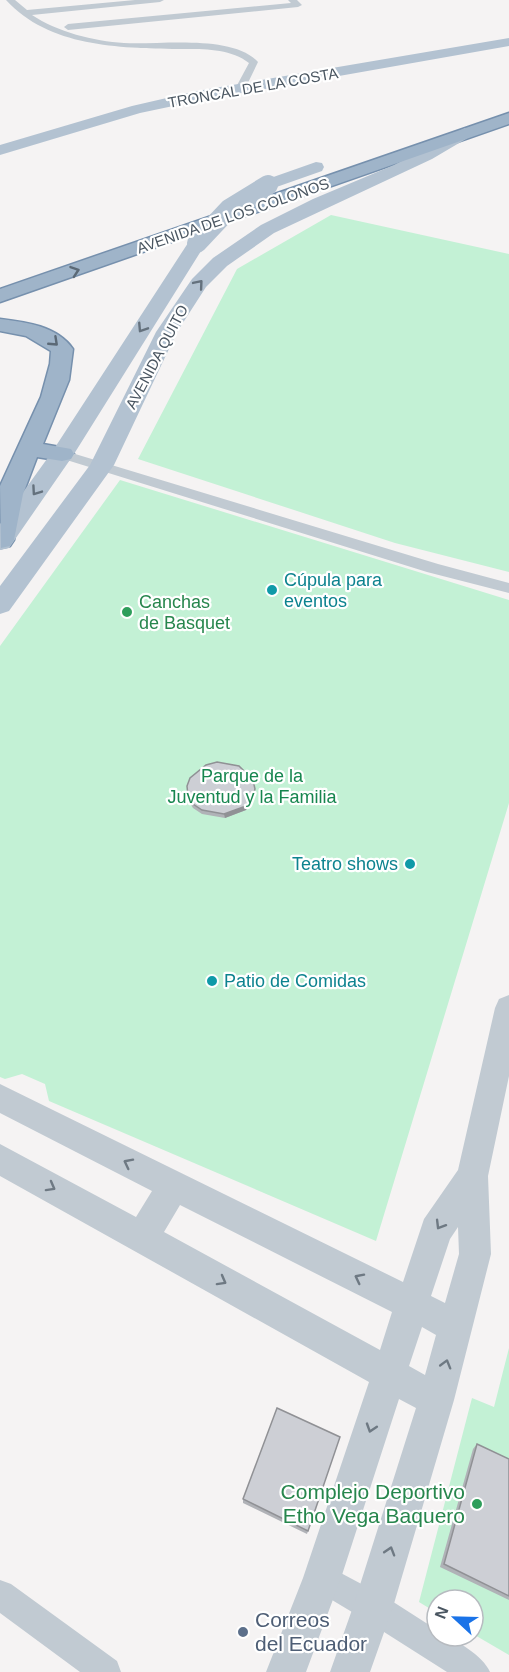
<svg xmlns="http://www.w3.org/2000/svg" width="509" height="1672" font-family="Helvetica,sans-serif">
	<rect width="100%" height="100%" fill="#f5f3f3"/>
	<!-- green -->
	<path fill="#c3f1d5" d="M331 215 509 254V572L395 543 138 459 237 269Z
		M120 480 509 600V803L376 1241 49 1101 45 1084 22 1074 5 1079 0 1077V646Z
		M509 1348V1655L473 1634V1600H437V1613L419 1602 472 1398 494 1407Z"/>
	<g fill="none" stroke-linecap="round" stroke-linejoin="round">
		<!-- trunk casing -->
		<g stroke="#7690ad" stroke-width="3">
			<path id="trunk" d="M509 113V124L0 302V289Z
				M0 319C26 322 57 326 73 349L69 380 43 444 71 449 74 454 71 459 62 461 37 457 23 494 14 540 10 546 1 548 0 486 41 397 50 364 51 351 26 336 0 331Z"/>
		</g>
		<!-- minor -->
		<path fill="#c1cad2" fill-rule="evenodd" d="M6 0H15L27 10 135 0H164L160 2 32 15C57 32 94 41 124 43 161 45 232 34 258 62L245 89 240 92 235 89 249 63C230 48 202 49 178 49 119 48 49 47 6 0Z
			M288 0H297L302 5 298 7 68 30 64 27 68 24 291 3Z
			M62 450 438 564 509 583V593L427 572 57 457 55 454 57 451Z
			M322 1563 384 1596 437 1630V1636C454 1636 484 1657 490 1672H447L362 1618 312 1588 307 1578 312 1568Z
			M0 1580 11 1584 117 1661 121 1672H80L0 1613Z"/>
		<!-- tertiary -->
		<path fill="#c1cad2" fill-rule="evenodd" d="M509 995V1076L488 1176 491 1254 454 1400 393 1607 370 1672H330L353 1607 416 1408 399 1399 341 1578 306 1672H266L303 1578 369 1382 0 1176V1144L136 1217 152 1191 0 1113V1084L403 1282 424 1219 458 1170 495 1008 499 999ZM180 1205 392 1312 380 1350 164 1232ZM458 1227 459 1254 445 1303 431 1296 450 1239ZM422 1327 436 1335 425 1375 409 1366Z"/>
		<!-- primary -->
		<path fill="#b3c2d1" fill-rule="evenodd" d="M509 38V46L197 101 140 113 0 155V145L132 106 197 91Z
			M465 128 473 133 471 136 432 159 274 233 227 266 206 287 177 332 114 465 9 611 0 614V586L90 465 156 332 192 279 213 258 261 225 313 199 394 165Z
			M316 162 322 163 324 167 322 171 268 190 262 189 259 185 262 181Z
			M197 237 204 239 206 243 74 454 9 548 0 550V524L52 452 188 243 190 239Z"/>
		<!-- trunk -->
		<use href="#trunk" fill="#9fb4c9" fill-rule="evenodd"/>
		<!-- primary-bridge -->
		<path stroke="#b3c2d1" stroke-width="20" d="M197 243 229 209 268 185"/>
	</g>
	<!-- wall -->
	<path fill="#b0b2b7" d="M187 786 255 793 252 802 246 810 225 818 202 814 193 808 188 800Z
		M340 1437 307 1534 243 1503V1499Z
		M477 1444 509 1459V1600L440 1567 473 1449Z"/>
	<!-- shaded-wall -->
	<path fill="#909195" d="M255 789V793L252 802 246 810 225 818 224 814Z"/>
	<!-- building -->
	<path fill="#cdcfd5" stroke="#909195" stroke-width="1.5" d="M217 762 239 766 253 780 255 789 252 798 246 806 224 814 202 810 193 804 188 796 187 786 190 778 206 765Z
		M277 1408 340 1437 308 1531 243 1499Z
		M477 1444 509 1459V1596L444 1564Z"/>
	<!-- one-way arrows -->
	<defs><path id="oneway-chevron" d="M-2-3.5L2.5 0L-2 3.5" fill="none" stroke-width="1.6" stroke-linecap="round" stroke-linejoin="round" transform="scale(1.5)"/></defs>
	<g stroke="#5b6976">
		<use href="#oneway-chevron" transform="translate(75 271) rotate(-19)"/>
		<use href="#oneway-chevron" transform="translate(54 342) rotate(43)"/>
	</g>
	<g stroke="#64717d">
		<use href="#oneway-chevron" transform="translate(199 284) rotate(-50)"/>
		<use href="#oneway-chevron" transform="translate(142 328) rotate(123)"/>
		<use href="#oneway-chevron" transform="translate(36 491) rotate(125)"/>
	</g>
	<g stroke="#6e7983">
		<use href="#oneway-chevron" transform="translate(128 1163) rotate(-153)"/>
		<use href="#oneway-chevron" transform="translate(51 1187) rotate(29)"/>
		<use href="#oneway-chevron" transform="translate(440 1225) rotate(121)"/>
		<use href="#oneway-chevron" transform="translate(359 1278) rotate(-153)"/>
		<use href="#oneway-chevron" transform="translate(222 1281) rotate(29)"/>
		<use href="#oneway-chevron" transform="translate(446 1364) rotate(-74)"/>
		<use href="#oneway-chevron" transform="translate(371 1428) rotate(108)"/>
		<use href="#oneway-chevron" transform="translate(390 1551) rotate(-73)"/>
	</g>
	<!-- markers -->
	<g fill="#0f9aa8" stroke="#fff" stroke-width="2">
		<circle cx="272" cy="590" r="6"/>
		<circle cx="410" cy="864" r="6"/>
		<circle cx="212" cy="981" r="6"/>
	</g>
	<g fill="#2e9e5b" stroke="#fff" stroke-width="2">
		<circle cx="127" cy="612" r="6"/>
		<circle cx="477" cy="1504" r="6"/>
	</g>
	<circle fill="#5c6f8a" stroke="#fff" stroke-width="2" cx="243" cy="1632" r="6"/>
	<g text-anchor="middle" stroke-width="4.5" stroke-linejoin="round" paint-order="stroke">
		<!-- far-street labels -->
		<g font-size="15" fill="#4a5661" stroke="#fff">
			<text transform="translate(253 88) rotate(-10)" y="5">TRONCAL DE LA COSTA</text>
			<text transform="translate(233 216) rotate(-19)" y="5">AVENIDA DE LOS COLONOS</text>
			<text transform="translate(157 357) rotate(-62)" y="5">AVENIDA QUITO</text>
		</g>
		<!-- culture labels -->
		<g font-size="18" fill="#0d838f" stroke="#fff" text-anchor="start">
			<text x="284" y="586">Cúpula para<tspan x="284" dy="21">eventos</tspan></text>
			<text x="398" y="870" text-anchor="end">Teatro shows</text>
			<text x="224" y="987">Patio de Comidas</text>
		</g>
		<!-- leisure labels -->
		<g font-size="18" fill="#27864d" stroke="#fff" text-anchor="start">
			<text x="139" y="608">Canchas<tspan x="139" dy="21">de Basquet</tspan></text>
		</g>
		<!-- park labels -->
		<g font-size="18" fill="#17864f" stroke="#fff">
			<text x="252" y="782">Parque de la<tspan x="252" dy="21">Juventud y la Familia</tspan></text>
		</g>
		<!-- near-leisure labels -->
		<g font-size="21" fill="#27864d" stroke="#fff" text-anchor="end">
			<text x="465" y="1499">Complejo Deportivo<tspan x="465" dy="24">Etho Vega Baquero</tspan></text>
		</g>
		<!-- near-service labels -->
		<g font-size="21" fill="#4e5e75" stroke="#fff" text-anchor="start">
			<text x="255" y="1627">Correos<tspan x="255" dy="24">del Ecuador</tspan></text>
		</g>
	</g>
	<!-- north arrow -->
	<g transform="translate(455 1618) rotate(292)"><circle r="28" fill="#ffffff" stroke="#b7bbc0" stroke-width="1.5"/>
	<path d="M0-4.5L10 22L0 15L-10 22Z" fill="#1a73e8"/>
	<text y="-9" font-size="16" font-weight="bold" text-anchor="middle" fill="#4a5661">N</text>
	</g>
</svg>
